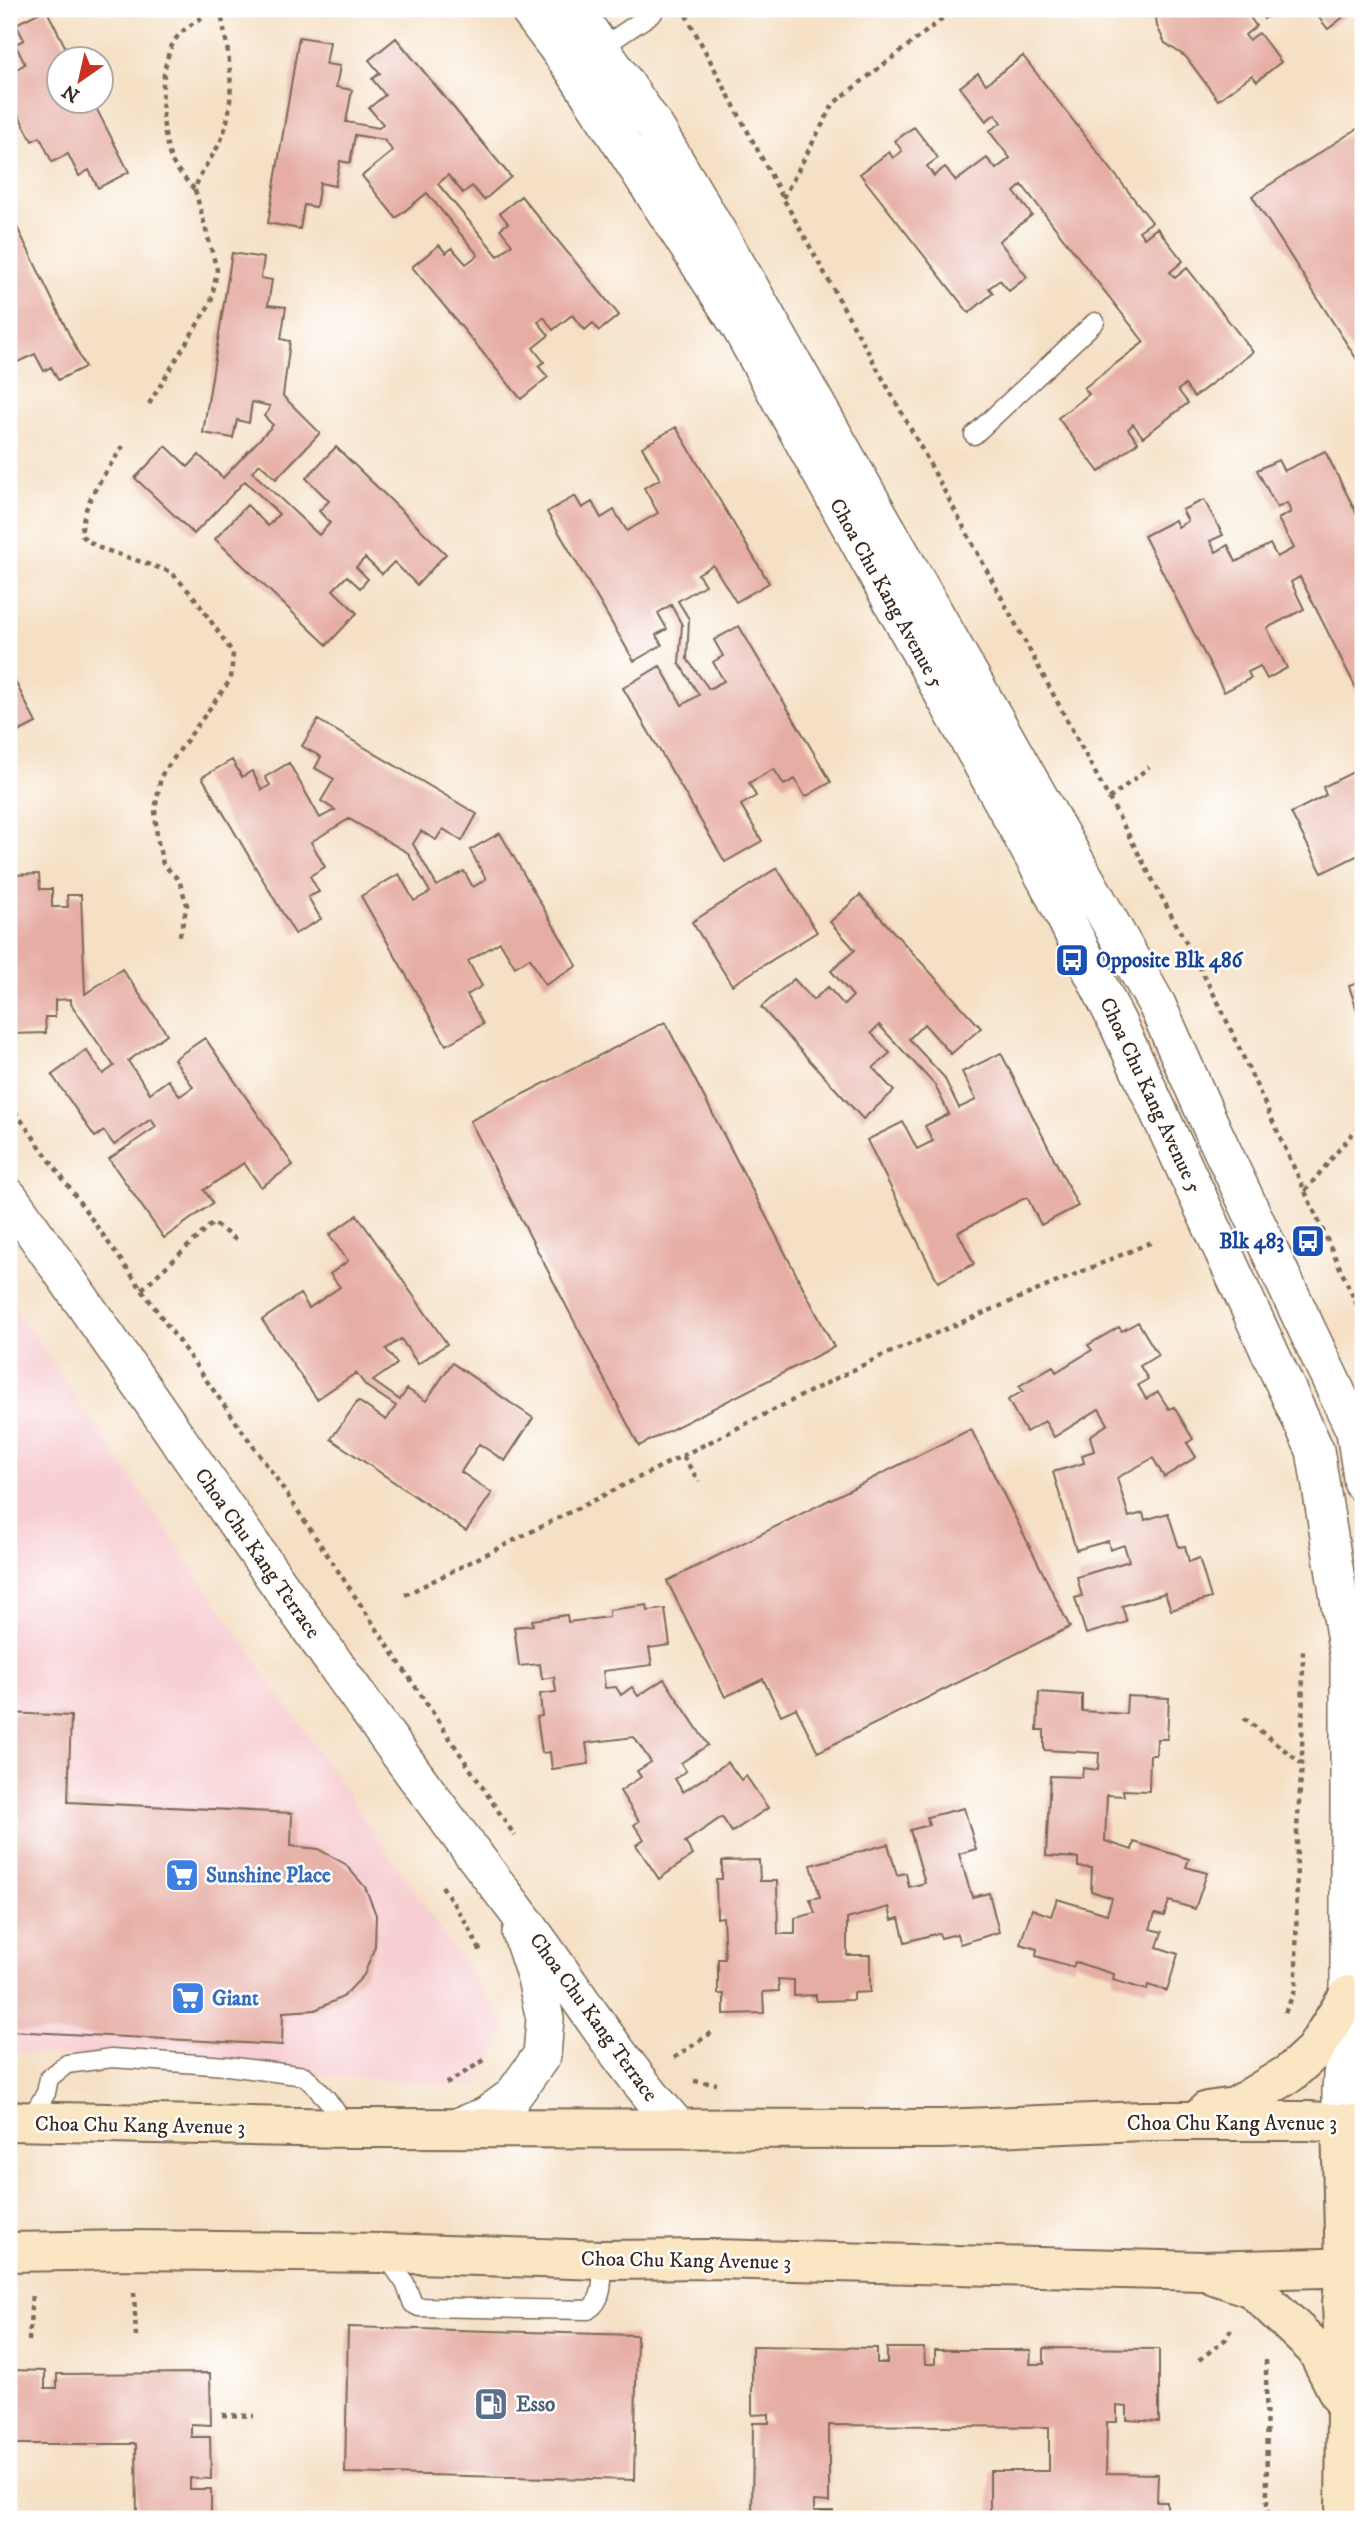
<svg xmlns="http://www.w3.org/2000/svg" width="1372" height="2528" font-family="'IM FELL DW Pica',serif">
	<rect width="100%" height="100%" fill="#fff"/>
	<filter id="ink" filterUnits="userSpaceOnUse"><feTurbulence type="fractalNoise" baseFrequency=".0143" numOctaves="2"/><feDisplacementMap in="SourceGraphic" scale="14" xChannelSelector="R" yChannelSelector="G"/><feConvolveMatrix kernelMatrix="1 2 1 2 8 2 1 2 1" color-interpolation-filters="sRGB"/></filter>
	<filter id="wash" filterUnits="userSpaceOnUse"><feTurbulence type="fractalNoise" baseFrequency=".00686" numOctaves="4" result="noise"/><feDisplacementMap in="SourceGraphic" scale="28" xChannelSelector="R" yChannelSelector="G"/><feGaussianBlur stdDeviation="1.57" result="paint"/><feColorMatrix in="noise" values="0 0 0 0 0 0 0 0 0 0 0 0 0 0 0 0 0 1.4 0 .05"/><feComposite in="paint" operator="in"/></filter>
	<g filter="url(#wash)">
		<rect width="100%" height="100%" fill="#f5e0c5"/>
		<!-- built -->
		<path fill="#f7cfd3" d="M9 1299 507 2027 477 2087 9 2052Z"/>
		<g id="blocks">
			<!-- building -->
			<path fill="#e6ada4" d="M46 9 72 60H60V102H93L129 172 98 188 89 170 79 176 68 154 52 162 40 137 32 141 16 110 9 114V104L11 103 9 98V63L13 71 25 64 15 44 24 40 16 24Z
				M1149 9H1247L1245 10 1256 26 1245 35 1249 40 1259 33 1281 62 1257 81 1252 75 1218 100 1186 57 1165 43 1157 26 1156 18Z
				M1257 9H1278L1264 19Z
				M1312 9H1349L1351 11 1328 29Z
				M299 37 330 42 326 64 340 66 336 87 352 90 346 122 379 128 383 124 369 108 385 95 372 79 380 73 369 60 396 38 511 177 484 200 472 186 463 193 448 175 438 184 498 256 512 244 500 229 508 223 500 213 521 196 619 315 599 331 593 323 585 330 572 315 553 330 544 317 538 322 549 335 533 348 544 362 538 366 548 377 521 399 412 267 439 245 446 253 452 248 466 264 478 255 427 193 396 218 362 176 393 151 384 140 355 135 350 163 340 161 335 186 320 183 316 207 304 205 300 229 268 223Z
				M1023 56 1152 222 1139 231 1144 238 1157 228 1183 261 1170 272 1175 278 1187 268 1253 352 1194 397 1185 385 1178 390 1188 403 1143 437 1133 424 1128 429 1138 442 1099 472 1058 418 1089 394 1084 388 1144 342 1022 185 1014 192 1032 215 999 241 1027 277 1009 291 1000 280 989 288 993 293 969 313 860 174 889 152 893 158 902 151 895 141 914 127 938 158 927 166 934 176 945 167 956 181 987 158 996 169 1010 158 989 131 1001 123 995 114 986 121 960 87 978 73 986 84Z
				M1363 125V369L1252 196Z
				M16 225 85 367 58 380 51 367 44 371 35 354 9 366V228Z
				M232 253 264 258 261 278 272 280 268 305 286 307 281 339 290 341 283 396 320 433 276 479 260 464 252 472 319 535 330 523 319 511 329 501 306 478 336 447 446 554 417 585 394 562 382 574 365 558 356 567 368 579 360 588 347 576 333 590 357 613 327 645 215 539 247 505 268 526 279 514 245 481 194 534 135 478 166 446 188 467 199 455 223 478 273 425 264 416 269 410 270 406 252 402 249 423 237 420 233 438 203 433Z
				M676 427 769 583 736 602 713 565 698 574 705 585 678 601 689 619 687 659 709 689 724 681 713 662 723 656 714 640 739 626 831 782 805 797 795 779 784 785 774 769 749 783 756 796 741 805 762 841 725 862 623 688 660 666 682 705 699 695 679 663 682 625 671 605 658 613 667 629 656 635 662 645 634 661 547 512 575 496 582 508 592 502 601 518 614 510 627 531 658 513 644 488 660 479 642 447Z
				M1325 451 1363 526V702L1300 577 1291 582 1304 609 1267 628 1287 668 1267 679 1260 666 1248 672 1251 678 1224 692 1144 536 1175 520 1178 527 1188 521 1182 510 1204 500 1223 535 1210 541 1216 552 1228 545 1236 562 1270 544 1277 557 1294 548 1278 519 1291 512 1287 503 1277 508 1257 470 1278 460 1284 471Z
				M9 669 36 723 12 735 9 729Z
				M318 720 477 814 462 841 443 829 436 840 421 831 413 844 437 886 464 871 473 887 486 879 470 850 500 833 577 966 545 985 530 958 515 967 500 942 468 961 482 986 467 995 483 1024 446 1045 361 896 399 874 414 901 430 892 408 853 349 819 311 842 325 867 310 876 319 892 308 897 321 919 295 934 202 777 232 760 242 777 252 771 262 790 270 785 265 777 289 763 320 818 335 810 321 801 334 779 315 768 321 757 302 746Z
				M1363 767V833L1358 836 1363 847V853L1322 873 1291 813 1326 795 1323 787Z
				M777 868 817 932 732 985 692 922Z
				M39 874 40 889H52V907H68L67 895H81L85 994 122 969 167 1034 128 1061 150 1093 168 1080 180 1096 193 1087 174 1059 205 1038 293 1165 261 1187 244 1163 204 1190 213 1203 164 1238 109 1159 156 1127 151 1119 114 1145 104 1131 95 1137 52 1075 86 1050 103 1074 114 1066 71 1004V999L55 1000V1017H45L46 1033 12 1034 9 875Z
				M860 895 981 1028 951 1054 924 1024 909 1039 944 1077 959 1108 976 1100 962 1072 1001 1053 1078 1206 1041 1225 1027 1197 958 1232 974 1264 938 1282 867 1140 903 1122 917 1149 933 1141 925 1126 949 1114 935 1085 879 1025 871 1033 890 1053 873 1068 894 1091 863 1119 761 1007 794 979 813 1000 828 987 844 1005 853 996 831 971 855 950 830 922Z
				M1363 981V1028L1349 986Z
				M665 1022 834 1347 639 1446 470 1121Z
				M357 1215 447 1344 418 1364 401 1339 386 1349 397 1364 373 1381 400 1400 407 1389 426 1401 452 1363 533 1418 505 1461 479 1444 461 1472 492 1493 466 1531 331 1439 358 1401 386 1420 396 1406 366 1386 356 1373 317 1399 262 1320 300 1294 309 1308 340 1287 330 1274 348 1261 329 1235Z
				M1138 1322 1158 1355 1140 1366 1148 1379 1138 1385 1146 1399 1158 1392 1169 1409 1174 1407 1193 1439 1187 1443 1196 1457 1164 1477 1153 1458 1117 1478 1129 1517 1143 1513 1145 1520 1168 1513 1179 1547 1185 1546 1189 1562 1199 1558 1211 1598 1171 1610 1165 1593 1122 1606 1127 1622 1086 1634 1075 1598 1082 1596 1077 1577 1129 1561 1124 1545 1110 1550 1108 1541 1076 1550 1053 1472 1084 1463 1082 1455 1094 1451 1090 1436 1108 1424 1099 1409 1054 1437 1045 1421 1026 1432 1008 1400 1023 1391 1019 1386 1053 1366 1056 1372 1092 1350 1088 1345 1119 1327 1122 1331Z
				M971 1429 1070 1627 818 1752 796 1708 781 1715 763 1679 725 1697 667 1581Z
				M647 1605 648 1611 665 1609 670 1645 649 1648 652 1665 603 1671 605 1688 616 1687 621 1695 632 1687 638 1696 664 1679 708 1745 681 1763 686 1771 675 1779 683 1792 728 1762 741 1780 746 1776 768 1808 732 1832 722 1817 685 1842 693 1855 659 1879 636 1845 644 1839 634 1825 639 1821 620 1791 641 1777 637 1771 651 1762 634 1737 586 1743 589 1764 552 1769 550 1752 542 1753 537 1717 542 1716 540 1694 556 1692 554 1677 542 1679 540 1664 519 1666 514 1627 533 1625 532 1620 567 1615 568 1622 609 1617V1610Z
				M1039 1692 1082 1695V1711L1126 1714 1127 1696 1169 1698 1167 1739H1157L1156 1755H1150L1149 1791 1123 1790 1124 1796 1107 1795 1105 1841 1132 1850 1134 1842 1189 1859 1186 1867 1207 1873 1195 1909 1169 1901 1164 1916 1155 1914 1150 1929 1162 1932 1157 1947 1178 1954 1167 1991 1148 1985 1147 1990 1113 1980 1114 1974 1075 1962 1073 1967 1036 1956 1037 1949 1020 1944 1032 1909 1051 1916 1057 1899 1107 1914 1112 1898 1091 1891 1092 1868 1078 1867V1858L1046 1856 1050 1776 1082 1777 1083 1768 1098 1770 1099 1753 1044 1750V1730H1037Z
				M9 1713 71 1716 68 1802 292 1813 291 1846 318 1849 345 1864 365 1887 376 1915 375 1946 364 1975 343 1997 315 2010 283 2012 282 2045 10 2031Z
				M964 1808 976 1849 959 1854 972 1897 989 1893 999 1932 960 1944 957 1934 941 1938 939 1933 905 1942 899 1918 892 1920 889 1907 847 1919V1955H870V1992L853 1993V2000L816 2001V1995L794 1996V1980L778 1979 779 1991 763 1992 764 2013 724 2014V1994H718V1959H725L723 1917 717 1918 716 1879H722V1861L759 1860 760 1881H777L778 1934H795V1918L815 1913 810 1899 820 1897 811 1865 888 1844 897 1875 906 1873 909 1887 925 1883 910 1830 929 1825 927 1817Z
				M348 2327 637 2335 634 2480 345 2473Z
				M752 2346 877 2348V2363H887V2348H924L925 2364H935V2350H1031L1030 2364H1044V2348L1159 2349V2422L1127 2420V2407L1117 2406V2422H1107L1106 2473 1158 2474 1157 2502H1167V2519H990V2471H1049V2427L829 2425V2502L814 2501V2511H833V2519H752L753 2423H769V2414L752 2415Z
				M11 2370 45 2371V2388H57V2374L210 2373 211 2425 191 2424V2437H210L211 2479 190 2478V2489H211V2519H137L136 2444H9Z"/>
		</g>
	</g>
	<g filter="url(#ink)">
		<use href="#blocks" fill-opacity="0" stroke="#7c6a58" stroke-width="2"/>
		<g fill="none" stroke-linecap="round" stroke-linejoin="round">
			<!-- lane casing -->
			<g stroke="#7c6a58" stroke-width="21">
				<path id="lane" d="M601 48 653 13 655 9
					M974 435 1095 322
					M28 2122 46 2093 49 2078 67 2064 112 2058 227 2066 305 2076 326 2098 347 2127
					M384 2253 405 2283 413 2304 419 2307 588 2310C605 2300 602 2277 602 2260"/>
			</g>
			<!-- street casing -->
			<g stroke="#7c6a58" stroke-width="40">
				<path id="street" d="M528 9 573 69 739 325 1051 889 1118 1024 1315 1450 1349 1660V1995L1341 2089V2123
					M574 9 655 127 744 277 1157 1005 1214 1133 1355 1431 1363 1484
					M9 1197C177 1433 336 1676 513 1906 569 1979 616 2059 678 2127
					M454 2128 486 2116 512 2097 542 2055 545 2019 536 1978 521 1933"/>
			</g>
			<!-- secondary casing -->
			<g stroke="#7c6a58" stroke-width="42">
				<path id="secondary" d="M1207 2111 1235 2107 1290 2073 1314 2051 1349 1995
					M9 2121 348 2128 941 2129 1143 2121H1309L1363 2125
					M1341 2123 1345 2268 1342 2304 1346 2407 1345 2519
					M9 2252 130 2250 383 2253 602 2260 713 2259 1203 2271 1363 2267
					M1214 2275 1252 2288 1316 2349 1340 2396"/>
			</g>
			<!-- path -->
			<path stroke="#7c6a58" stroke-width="4.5" stroke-dasharray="5 5" stroke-linecap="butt" d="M686 15 783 198 924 453 1219 1004 1363 1318
				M194 189C187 180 175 169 171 159 160 130 156 55 181 33 191 23 205 16 217 9
				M783 198 834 103 955 9
				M149 404 211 302 217 270 195 190C200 168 218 153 224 132 237 92 228 49 220 9
				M123 446C106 473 80 504 82 536L97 547 171 572 194 597 233 653 231 679 161 776 155 810 157 838 163 864 179 880 187 905 179 939
				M1109 799 1149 767
				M9 1103 276 1478 515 1836
				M1305 1191 1356 1129
				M142 1289 213 1223 239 1242
				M683 1456 699 1482
				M405 1595 877 1358 1152 1242
				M1244 1718 1301 1763
				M442 1886 468 1926 482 1954
				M1285 2013 1296 1988 1297 1828 1302 1764 1303 1646
				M674 2058 714 2031
				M694 2081 717 2084
				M446 2084 486 2059
				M134 2292 136 2338
				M29 2341 32 2293
				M1199 2360 1226 2339 1233 2325
				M1266 2360 1267 2504 1269 2519
				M222 2415 254 2416"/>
			<!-- lane -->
			<use href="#lane" stroke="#fff" stroke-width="18"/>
			<!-- street -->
			<use href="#street" stroke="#fff" stroke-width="37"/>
			<!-- secondary -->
			<use href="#secondary" stroke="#fbe6c4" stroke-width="38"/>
		</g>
	</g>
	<!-- icons -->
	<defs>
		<g id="bus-square" transform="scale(1.75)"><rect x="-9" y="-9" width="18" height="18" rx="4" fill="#1a4fb4" stroke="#fff"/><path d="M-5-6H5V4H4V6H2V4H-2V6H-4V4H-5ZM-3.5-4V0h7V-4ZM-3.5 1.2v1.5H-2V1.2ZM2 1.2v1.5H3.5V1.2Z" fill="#fff"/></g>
		<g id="supermarket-square" transform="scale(1.75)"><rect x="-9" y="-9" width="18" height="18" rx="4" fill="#3f7fe0" stroke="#fff"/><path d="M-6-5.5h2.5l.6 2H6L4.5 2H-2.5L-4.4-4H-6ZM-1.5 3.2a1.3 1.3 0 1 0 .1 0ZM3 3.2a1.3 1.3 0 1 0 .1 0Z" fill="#fff"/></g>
		<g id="fuel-square" transform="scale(1.75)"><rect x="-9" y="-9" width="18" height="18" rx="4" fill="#5c6f8a" stroke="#fff"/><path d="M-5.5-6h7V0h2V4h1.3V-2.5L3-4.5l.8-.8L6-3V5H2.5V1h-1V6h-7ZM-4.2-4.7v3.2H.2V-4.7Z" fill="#fff"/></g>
	</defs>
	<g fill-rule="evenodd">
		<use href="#bus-square" x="1072" y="960"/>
		<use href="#bus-square" x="1308" y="1241"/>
		<use href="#supermarket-square" x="182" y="1875"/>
		<use href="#supermarket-square" x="188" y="1998"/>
		<use href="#fuel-square" x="491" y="2404"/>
	</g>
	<g text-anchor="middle" stroke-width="5" stroke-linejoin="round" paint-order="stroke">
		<!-- street labels -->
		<g font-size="21" fill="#3b2a1e" stroke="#fff">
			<text transform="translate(887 593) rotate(61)" y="7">Choa Chu Kang Avenue 5</text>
			<text transform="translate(1151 1095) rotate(65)" y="7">Choa Chu Kang Avenue 5</text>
			<text transform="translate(258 1553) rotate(55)" y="7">Choa Chu Kang Terrace</text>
			<text transform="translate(594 2017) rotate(54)" y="7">Choa Chu Kang Terrace</text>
			<text x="1232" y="2130">Choa Chu Kang Avenue 3</text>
			<text transform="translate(140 2125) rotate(1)" y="7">Choa Chu Kang Avenue 3</text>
			<text transform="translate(686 2260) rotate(1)" y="7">Choa Chu Kang Avenue 3</text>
		</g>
		<!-- transit labels -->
		<g font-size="21" font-weight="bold" fill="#164399" stroke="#fff" text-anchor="start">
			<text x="1096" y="967">Opposite Blk 486</text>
			<text x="1284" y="1248" text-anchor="end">Blk 483</text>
		</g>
		<!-- shop labels -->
		<g font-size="21" font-weight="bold" fill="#366cbe" stroke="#fff" text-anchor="start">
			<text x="206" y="1882">Sunshine Place</text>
			<text x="212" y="2005">Giant</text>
		</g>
		<!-- service labels -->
		<g font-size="21" font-weight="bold" fill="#4e5e75" stroke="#fff" text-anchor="start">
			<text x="516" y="2411">Esso</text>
		</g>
	</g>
	<!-- margin -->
	<rect width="1372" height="2528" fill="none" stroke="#fff" stroke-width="35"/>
	<!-- north arrow -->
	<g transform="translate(80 80) rotate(214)"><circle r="33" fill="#ffffff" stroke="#b1aaa5" stroke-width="2"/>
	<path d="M0-5L12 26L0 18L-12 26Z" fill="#c8321e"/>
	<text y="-10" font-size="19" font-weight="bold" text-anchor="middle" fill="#3b2a1e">N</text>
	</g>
</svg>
